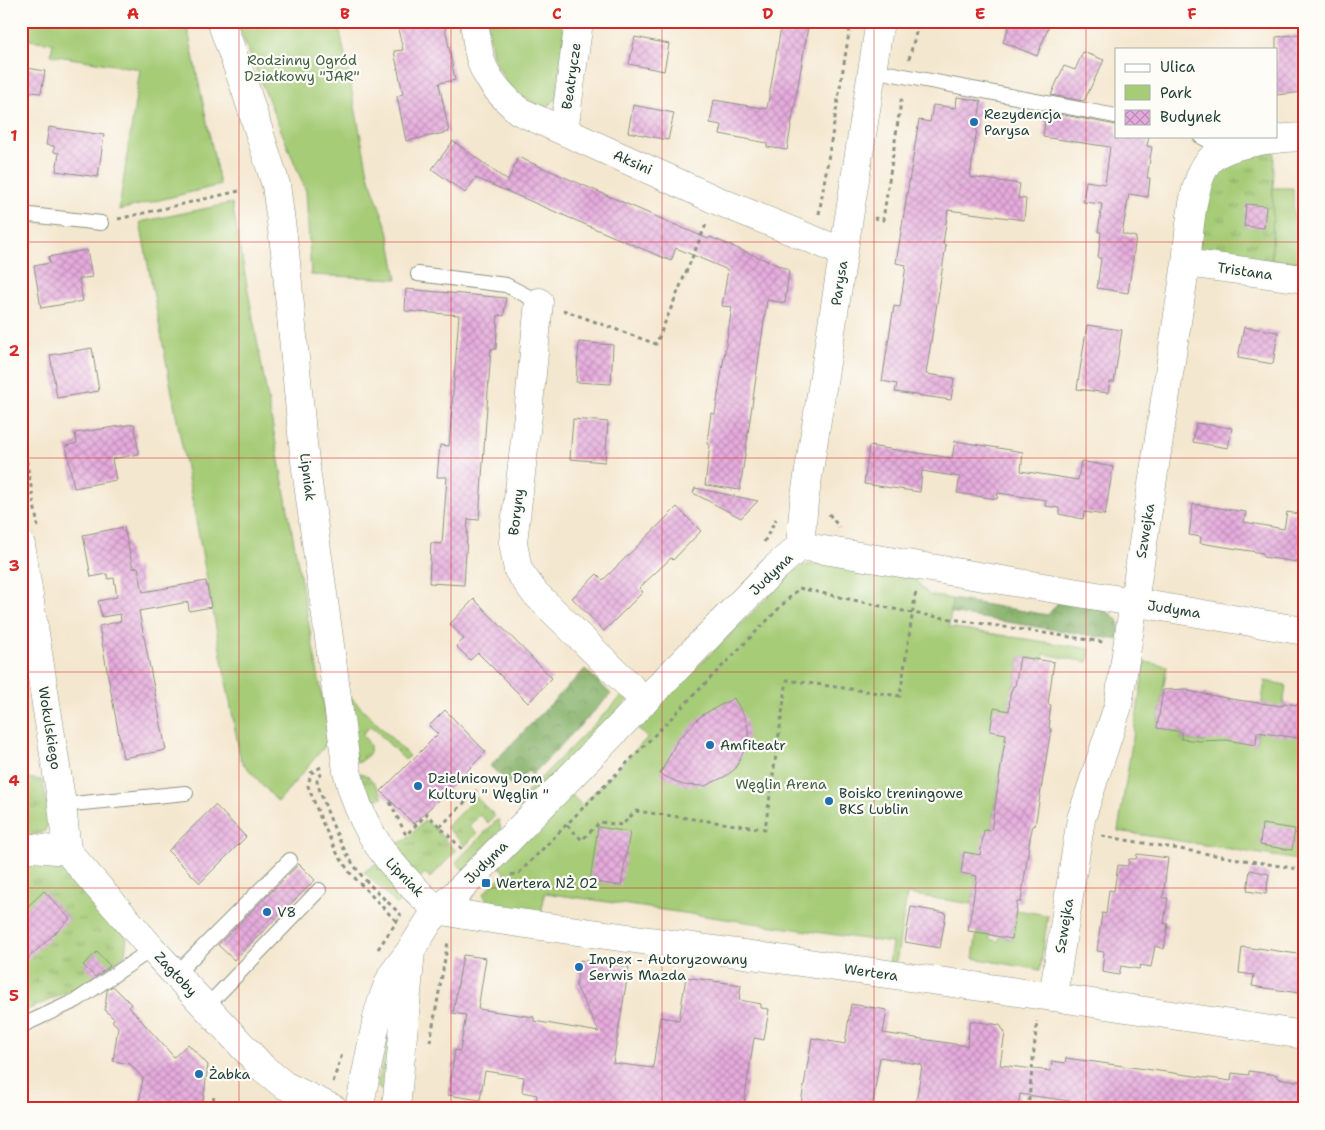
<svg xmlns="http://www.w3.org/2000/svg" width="1325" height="1130" font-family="'Shantell Sans',sans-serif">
	<defs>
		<pattern id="grass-tufts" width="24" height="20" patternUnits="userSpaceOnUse" patternTransform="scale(1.25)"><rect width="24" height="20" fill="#a6cc77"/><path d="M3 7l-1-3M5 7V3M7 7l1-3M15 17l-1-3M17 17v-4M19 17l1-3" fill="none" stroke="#87a762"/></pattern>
		<pattern id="forest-crowns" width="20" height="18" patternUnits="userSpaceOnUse" patternTransform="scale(1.25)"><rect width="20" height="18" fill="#84b068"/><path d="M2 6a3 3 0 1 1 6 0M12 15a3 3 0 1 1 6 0" fill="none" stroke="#6b9056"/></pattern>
		<pattern id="building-cross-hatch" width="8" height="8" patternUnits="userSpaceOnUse" patternTransform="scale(1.25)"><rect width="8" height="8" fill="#e6abdd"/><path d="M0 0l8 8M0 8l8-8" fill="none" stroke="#ba8cb4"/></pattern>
	</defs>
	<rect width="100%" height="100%" fill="#fdfcf7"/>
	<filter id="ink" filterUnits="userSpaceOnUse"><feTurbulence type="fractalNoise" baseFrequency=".02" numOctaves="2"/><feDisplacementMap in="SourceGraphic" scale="10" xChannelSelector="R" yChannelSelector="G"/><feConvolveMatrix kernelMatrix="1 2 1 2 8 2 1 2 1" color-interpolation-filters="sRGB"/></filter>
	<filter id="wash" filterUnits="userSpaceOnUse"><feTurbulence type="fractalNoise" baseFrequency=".0096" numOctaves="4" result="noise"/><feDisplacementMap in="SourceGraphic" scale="20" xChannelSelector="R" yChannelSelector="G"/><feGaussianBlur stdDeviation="1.12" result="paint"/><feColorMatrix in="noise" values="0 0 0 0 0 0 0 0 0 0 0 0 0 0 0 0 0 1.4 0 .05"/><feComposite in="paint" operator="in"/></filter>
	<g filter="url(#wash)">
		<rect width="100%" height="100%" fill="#f4e7cf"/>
		<!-- grass -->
		<path fill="url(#grass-tufts)" stroke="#628456" d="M1274 150 1272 260 1304 262V264L1210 256 1202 251 1198 242 1205 191 1219 164Z
			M627 691 630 698 520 810 513 806Z
			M351 697 409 756 405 760 371 726 362 735C373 746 374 753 360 762L355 761Z
			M360 773C371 776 378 787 383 797L368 804Z
			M21 777 42 780 51 819 44 832 26 838 21 837Z
			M476 797 495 816 488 823 480 815 469 826 477 834 465 846 446 827Z
			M498 819 501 829 464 871 456 862Z
			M424 821H427L456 851 430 878 425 873 418 880 389 847 406 840Z
			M21 862 62 869 127 937 125 955 85 984 21 1013Z
			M378 862 408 894 397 905 364 872Z
			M395 993 385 1088 381 1090 377 1087Z"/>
		<!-- forest -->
		<path fill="url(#forest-crowns)" stroke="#52764e" d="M952 599 1048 615 1060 600C1084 604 1100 603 1119 621V640L950 613Z
			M585 669 611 694 532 775 528 771 512 787 490 766Z"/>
		<!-- green -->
		<path fill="#a6cc77" stroke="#628456" d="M21 21H186L220 185 119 210 140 69 51 55 53 43 21 39Z
			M236 21H338L369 178 388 230 397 279 311 275 306 191Z
			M487 21H566L556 99 545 108 512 94 493 57Z
			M1273 188H1293L1294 218H1300V231H1304V262L1272 260Z
			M232 203 330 740 278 802 241 761 140 222Z
			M819 563 832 564 913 577 929 595 952 599 949 627 1090 649 1088 662 1044 654 1043 660 1020 657 1015 685H1013L991 831 980 855 964 853 961 873 977 876 972 904 907 894 896 963H889L892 943 545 893 541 914 492 907 483 894 505 873 499 866 571 794 582 805 647 738 637 727 792 573 802 566Z
			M1145 662 1167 666 1157 728 1182 732 1181 739 1205 742 1206 737 1256 744 1265 681 1286 685 1281 721 1304 739V861L1118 831Z
			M1016 910 1048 915 1040 970 973 958 977 932 990 934 989 939 999 941 1000 937 1012 939Z"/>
		<g id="blocks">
			<!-- building -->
			<path fill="url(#building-cross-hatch)" d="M437 21H444L455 80 439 83 449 132 406 141 397 96 403 94 394 51 403 50 398 29Z
				M782 21H809L787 150 767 147V143L720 134 722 125 710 123 714 100 767 109Z
				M1011 21H1051L1037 56 1003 42Z
				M1302 34 1304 92 1276 95V37Z
				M635 37 669 44 664 71 629 64Z
				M1083 52 1104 60 1084 101 1051 95 1064 66 1075 70Z
				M27 68 45 71 41 93 23 91Z
				M957 97 981 101 970 177 1020 184 1018 198 1026 199 1024 220 948 210 943 244 946 245 926 374 954 378 951 400 895 392 897 384 882 381 894 306 900 307 906 265 896 263 919 120 930 122 933 105 956 108Z
				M633 105 674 113 668 140 628 132Z
				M1044 111 1116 125V136H1149L1147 146 1152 147 1147 178H1150L1148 197 1129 194 1122 234 1136 237 1128 293 1097 288 1101 258H1098L1101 232H1098L1102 204 1083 202 1086 181 1105 184 1110 147 1043 137 1045 121 1041 120Z
				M49 127 104 135 98 177 56 171 59 153 54 152V146L46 145Z
				M453 141 508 181 518 157 708 239 710 237 789 270 785 303 767 300 740 490 705 485 710 445 707 444 711 413 715 414 732 307 722 306 728 270 676 248 671 261 476 178 465 193 432 169Z
				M1246 204 1266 206 1264 228 1244 226Z
				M87 250 92 277 79 279 83 301 41 308 34 266 50 263 48 257Z
				M406 289 506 298 504 316 498 315 496 349H491L479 520 468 519 464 585 429 583 431 543 442 544 447 477H437L440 445 449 446 459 315 405 311Z
				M1087 325 1122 330 1114 382H1110L1108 393 1077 389Z
				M1244 327 1278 332 1273 364 1238 358Z
				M579 342 613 345 611 384 576 382Z
				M92 348 99 391 57 398 50 355Z
				M573 419 608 422 605 462 570 459Z
				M1196 423 1232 428 1228 448 1193 442Z
				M134 424 139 454 112 459 116 480 74 488 66 446 77 443 75 433Z
				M955 441 1023 452 1021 471 1078 480 1081 461 1113 467 1105 515 1084 512 1083 519 1059 514V508L1045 506 1046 500 998 493 997 499 957 493 960 477 922 471 920 492 864 484 869 446 952 458Z
				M695 488 758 501 741 518 693 493Z
				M1193 504 1246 512 1244 522 1284 529 1287 512 1304 515V563L1263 557V553L1200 543 1201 537 1189 535Z
				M677 507 701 531 673 560 671 558 639 588 643 592 604 631 572 598 597 574 603 580Z
				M124 527 133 568 138 567 143 592 206 581 211 607 189 611 188 602 139 611 166 750 123 758 99 626 121 621 120 614 102 617 98 601 117 597 114 578 108 579 107 574 91 577 83 535Z
				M474 599 552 678 528 703 478 653 470 660 456 646 464 639 450 624Z
				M1020 657 1054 662 1048 704 1051 705 1049 720H1050L1049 728 1051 729 1035 826 1033 825 1030 838 1021 902H1017L1012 939 990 935V934L968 931 977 876 961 873 964 852 980 855 984 830 991 831 1006 734 990 731 994 708 1009 711 1010 695 1013 686H1015Z
				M1188 689V691L1237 700 1283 706V703L1304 706V739L1257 732 1256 745 1226 740 1200 741 1181 739 1182 732 1157 728 1163 690Z
				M734 698 745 717 748 728V738L745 749 735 769 726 776 705 786 683 785 660 774 677 741 702 715Z
				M445 710 486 752 414 824 381 791 438 734 429 726Z
				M215 805 246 837 200 883 168 851Z
				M1262 824 1295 829 1292 850 1260 845Z
				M598 827 630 832 621 886 590 881Z
				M1137 854 1168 858 1163 898H1168L1164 923 1168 924 1164 949 1155 946 1151 967 1140 965 1139 969 1121 966 1119 975 1102 972 1104 952 1097 951 1102 913 1106 914 1109 890 1114 891 1118 865 1128 866 1129 859H1136Z
				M299 864 315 880 234 960 218 945Z
				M1250 870 1269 874 1266 894 1247 891Z
				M44 891 70 919 21 965V913Z
				M911 907 946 913 940 948 905 942Z
				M1242 947 1258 949V948L1304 955V976H1301L1299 993 1252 986 1254 975 1239 973Z
				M97 952 110 966 95 977 83 965Z
				M463 955 486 958 478 1009 534 1017V1021L599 1032 576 986 580 960 629 967 613 1063 653 1068 660 1017 679 1020 686 977 741 985 739 1000 761 1004V1008L769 1009 764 1040 754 1038 743 1109H535L537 1095 522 1092 524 1077 485 1071 480 1100 448 1095 455 1050 460 1051 466 1015 453 1013Z
				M113 986 131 1004 129 1007 174 1057 188 1044 208 1065 202 1109H138L143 1078 130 1064 113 1061 118 1027 112 1021 114 1019 105 1010 107 990Z
				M851 1004 887 1010 883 1033 967 1046 970 1021 1000 1025 1005 1033 1000 1065 1051 1071 1052 1061 1065 1063 1066 1058 1231 1081 1232 1073 1249 1075V1071L1277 1075V1078L1303 1082 1299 1109H1255L1199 1102 1198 1109H1127L1110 1106 1109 1109H1102L1082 1106 1083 1103 1020 1094 1018 1109H915L922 1065 880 1057 872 1109H800L812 1038 845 1044Z"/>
		</g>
	</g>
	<g filter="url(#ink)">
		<use href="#blocks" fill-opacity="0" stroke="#8a9282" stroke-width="1"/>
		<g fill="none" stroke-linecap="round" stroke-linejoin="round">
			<!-- lane casing -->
			<g stroke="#8a9282" stroke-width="16">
				<path id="lane" d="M872 70 1116 116
					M1200 136 1226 150
					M21 214 101 223
					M418 274 506 285 539 302
					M62 805 186 793
					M176 974 290 860
					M206 1007 319 890
					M21 1026 77 1000 152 949"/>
			</g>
			<!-- street casing -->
			<g stroke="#8a9282" stroke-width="29">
				<path id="street" d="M221 21 246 91 276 185 285 252 304 454 347 771C359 820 377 850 412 886 420 894 429 904 438 909 446 913 480 917 491 919L1053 997 1304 1035
					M474 21C476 34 477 48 481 61 487 81 503 97 519 111L716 200 843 252
					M564 131 579 21
					M1186 263 1304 279
					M539 302 528 414 513 542 518 570 534 592 645 701
					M21 545 62 805 67 851
					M800 546 804 502 880 21
					M800 546 1304 631
					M21 847 67 851 152 949 263 1068 284 1085 334 1109
					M1053 997 1081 819 1118 706 1186 263C1189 236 1191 188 1206 165 1220 142 1279 138 1304 137
					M359 1109 378 1013 385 992 392 975 411 950 430 920 774 569 800 546
					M396 1109 411 951"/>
			</g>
			<!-- path -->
			<path stroke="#8a9282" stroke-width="3" stroke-dasharray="4 4" stroke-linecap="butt" d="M909 59 919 21
				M819 214 851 21
				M874 218 883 220 902 95
				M118 219 239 191
				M563 310 656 344 707 222
				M21 429 38 527
				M829 514 839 527
				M764 542 776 519
				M321 767 311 773 308 786 322 822 337 853 350 873 396 921
				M322 774 318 776 317 782C328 815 340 849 362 876 374 890 388 902 401 915
				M390 802 406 835 427 814
				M425 812 463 850
				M567 825 582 840 600 822 622 825 636 811 765 829 787 680 900 696 916 590
				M440 827 478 789
				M1102 836 1304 870
				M511 875 519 873 799 588 912 613 1103 642
				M378 949 401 915
				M430 1042 448 942
				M333 1082 342 1054
				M212 1109 214 1096
				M1028 1109 1037 1021"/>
			<!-- lane -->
			<use href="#lane" stroke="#fff" stroke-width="14"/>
			<!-- street -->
			<use href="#street" stroke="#fff" stroke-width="28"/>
		</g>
	</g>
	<!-- grid -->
	<path fill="none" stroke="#d62828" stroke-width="1" stroke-opacity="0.55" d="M239 21V1109M451 21V1109M662 21V1109M874 21V1109M1086 21V1109M21 242H1304M21 458H1304M21 672H1304M21 888H1304"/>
	<!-- markers -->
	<g fill="#1f6fb2" stroke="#fdfcf7" stroke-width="2">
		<circle cx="974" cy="122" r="5"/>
		<circle cx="710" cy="745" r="5"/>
		<circle cx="418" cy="786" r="5"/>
		<circle cx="829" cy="801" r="5"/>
		<rect x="481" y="878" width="10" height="10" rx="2.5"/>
		<circle cx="267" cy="912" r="5"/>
		<circle cx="579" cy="967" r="5"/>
		<circle cx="199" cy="1074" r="5"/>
	</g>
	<g text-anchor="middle" stroke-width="4.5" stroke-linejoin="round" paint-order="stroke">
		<!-- park labels -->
		<g font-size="14" fill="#416145" stroke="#fdfcf7">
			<text x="302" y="65">Rodzinny Ogród<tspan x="302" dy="16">Działkowy "JAR"</tspan></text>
			<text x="781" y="789">Węglin Arena</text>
		</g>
		<!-- street labels -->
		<g font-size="14" fill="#1f3d34" stroke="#fdfcf7">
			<text transform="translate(571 76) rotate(-82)" y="5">Beatrycze</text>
			<text transform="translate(633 162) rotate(24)" y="5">Aksini</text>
			<text transform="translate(1245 271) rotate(8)" y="5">Tristana</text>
			<text transform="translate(839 283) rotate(-81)" y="5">Parysa</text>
			<text transform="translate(308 477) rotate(83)" y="5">Lipniak</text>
			<text transform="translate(516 512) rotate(-83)" y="5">Boryny</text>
			<text transform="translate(1145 531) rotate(-81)" y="5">Szwejka</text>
			<text transform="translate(771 574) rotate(-44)" y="5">Judyma</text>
			<text transform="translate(1174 609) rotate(9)" y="5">Judyma</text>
			<text transform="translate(50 728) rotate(81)" y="5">Wokulskiego</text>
			<text transform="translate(486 862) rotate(-45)" y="5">Judyma</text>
			<text transform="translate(405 877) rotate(46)" y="5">Lipniak</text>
			<text transform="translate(1064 926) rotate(-81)" y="5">Szwejka</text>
			<text transform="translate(871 972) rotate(8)" y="5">Wertera</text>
			<text transform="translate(176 974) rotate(47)" y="5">Zagłoby</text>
		</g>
		<!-- poi labels -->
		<g font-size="14" fill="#1f3d34" stroke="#fdfcf7" text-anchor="start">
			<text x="984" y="119">Rezydencja<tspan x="984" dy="16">Parysa</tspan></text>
			<text x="720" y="750">Amfiteatr</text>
			<text x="428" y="783">Dzielnicowy Dom<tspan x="428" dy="16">Kultury " Węglin "</tspan></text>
			<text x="839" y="798">Boisko treningowe<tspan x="839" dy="16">BKS Lublin</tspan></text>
			<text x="496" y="888">Wertera NŻ 02</text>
			<text x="277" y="917">V8</text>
			<text x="589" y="964">Impex - Autoryzowany<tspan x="589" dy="16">Serwis Mazda</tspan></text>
			<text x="209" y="1079">Żabka</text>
		</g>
	</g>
	<!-- margin -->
	<rect width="1325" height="1130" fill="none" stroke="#fdfcf7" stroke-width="55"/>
	<!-- legend -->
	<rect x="1115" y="48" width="162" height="90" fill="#fdfcf7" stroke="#a4b0a9"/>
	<rect x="1125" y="64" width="25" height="8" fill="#ffffff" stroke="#a4b0a9"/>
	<text x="1160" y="72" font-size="15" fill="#1f3d34">Ulica</text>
	<rect x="1125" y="85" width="25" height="15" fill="#a6cc77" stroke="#a4b0a9"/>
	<text x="1160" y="98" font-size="15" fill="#1f3d34">Park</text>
	<rect x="1125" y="110" width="25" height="15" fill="url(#building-cross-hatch)" stroke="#a4b0a9"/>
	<text x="1160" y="122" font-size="15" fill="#1f3d34">Budynek</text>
	<rect x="28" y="28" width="1270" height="1074" fill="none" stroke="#d62828" stroke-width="2"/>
	<g font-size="16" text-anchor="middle" font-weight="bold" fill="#d62828">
		<text x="133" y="19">A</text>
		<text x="345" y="19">B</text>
		<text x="557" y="19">C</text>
		<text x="768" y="19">D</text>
		<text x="980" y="19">E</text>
		<text x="1192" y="19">F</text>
		<text x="14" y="141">1</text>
		<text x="14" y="356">2</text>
		<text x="14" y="571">3</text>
		<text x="14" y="786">4</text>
		<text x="14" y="1001">5</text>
	</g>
</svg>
